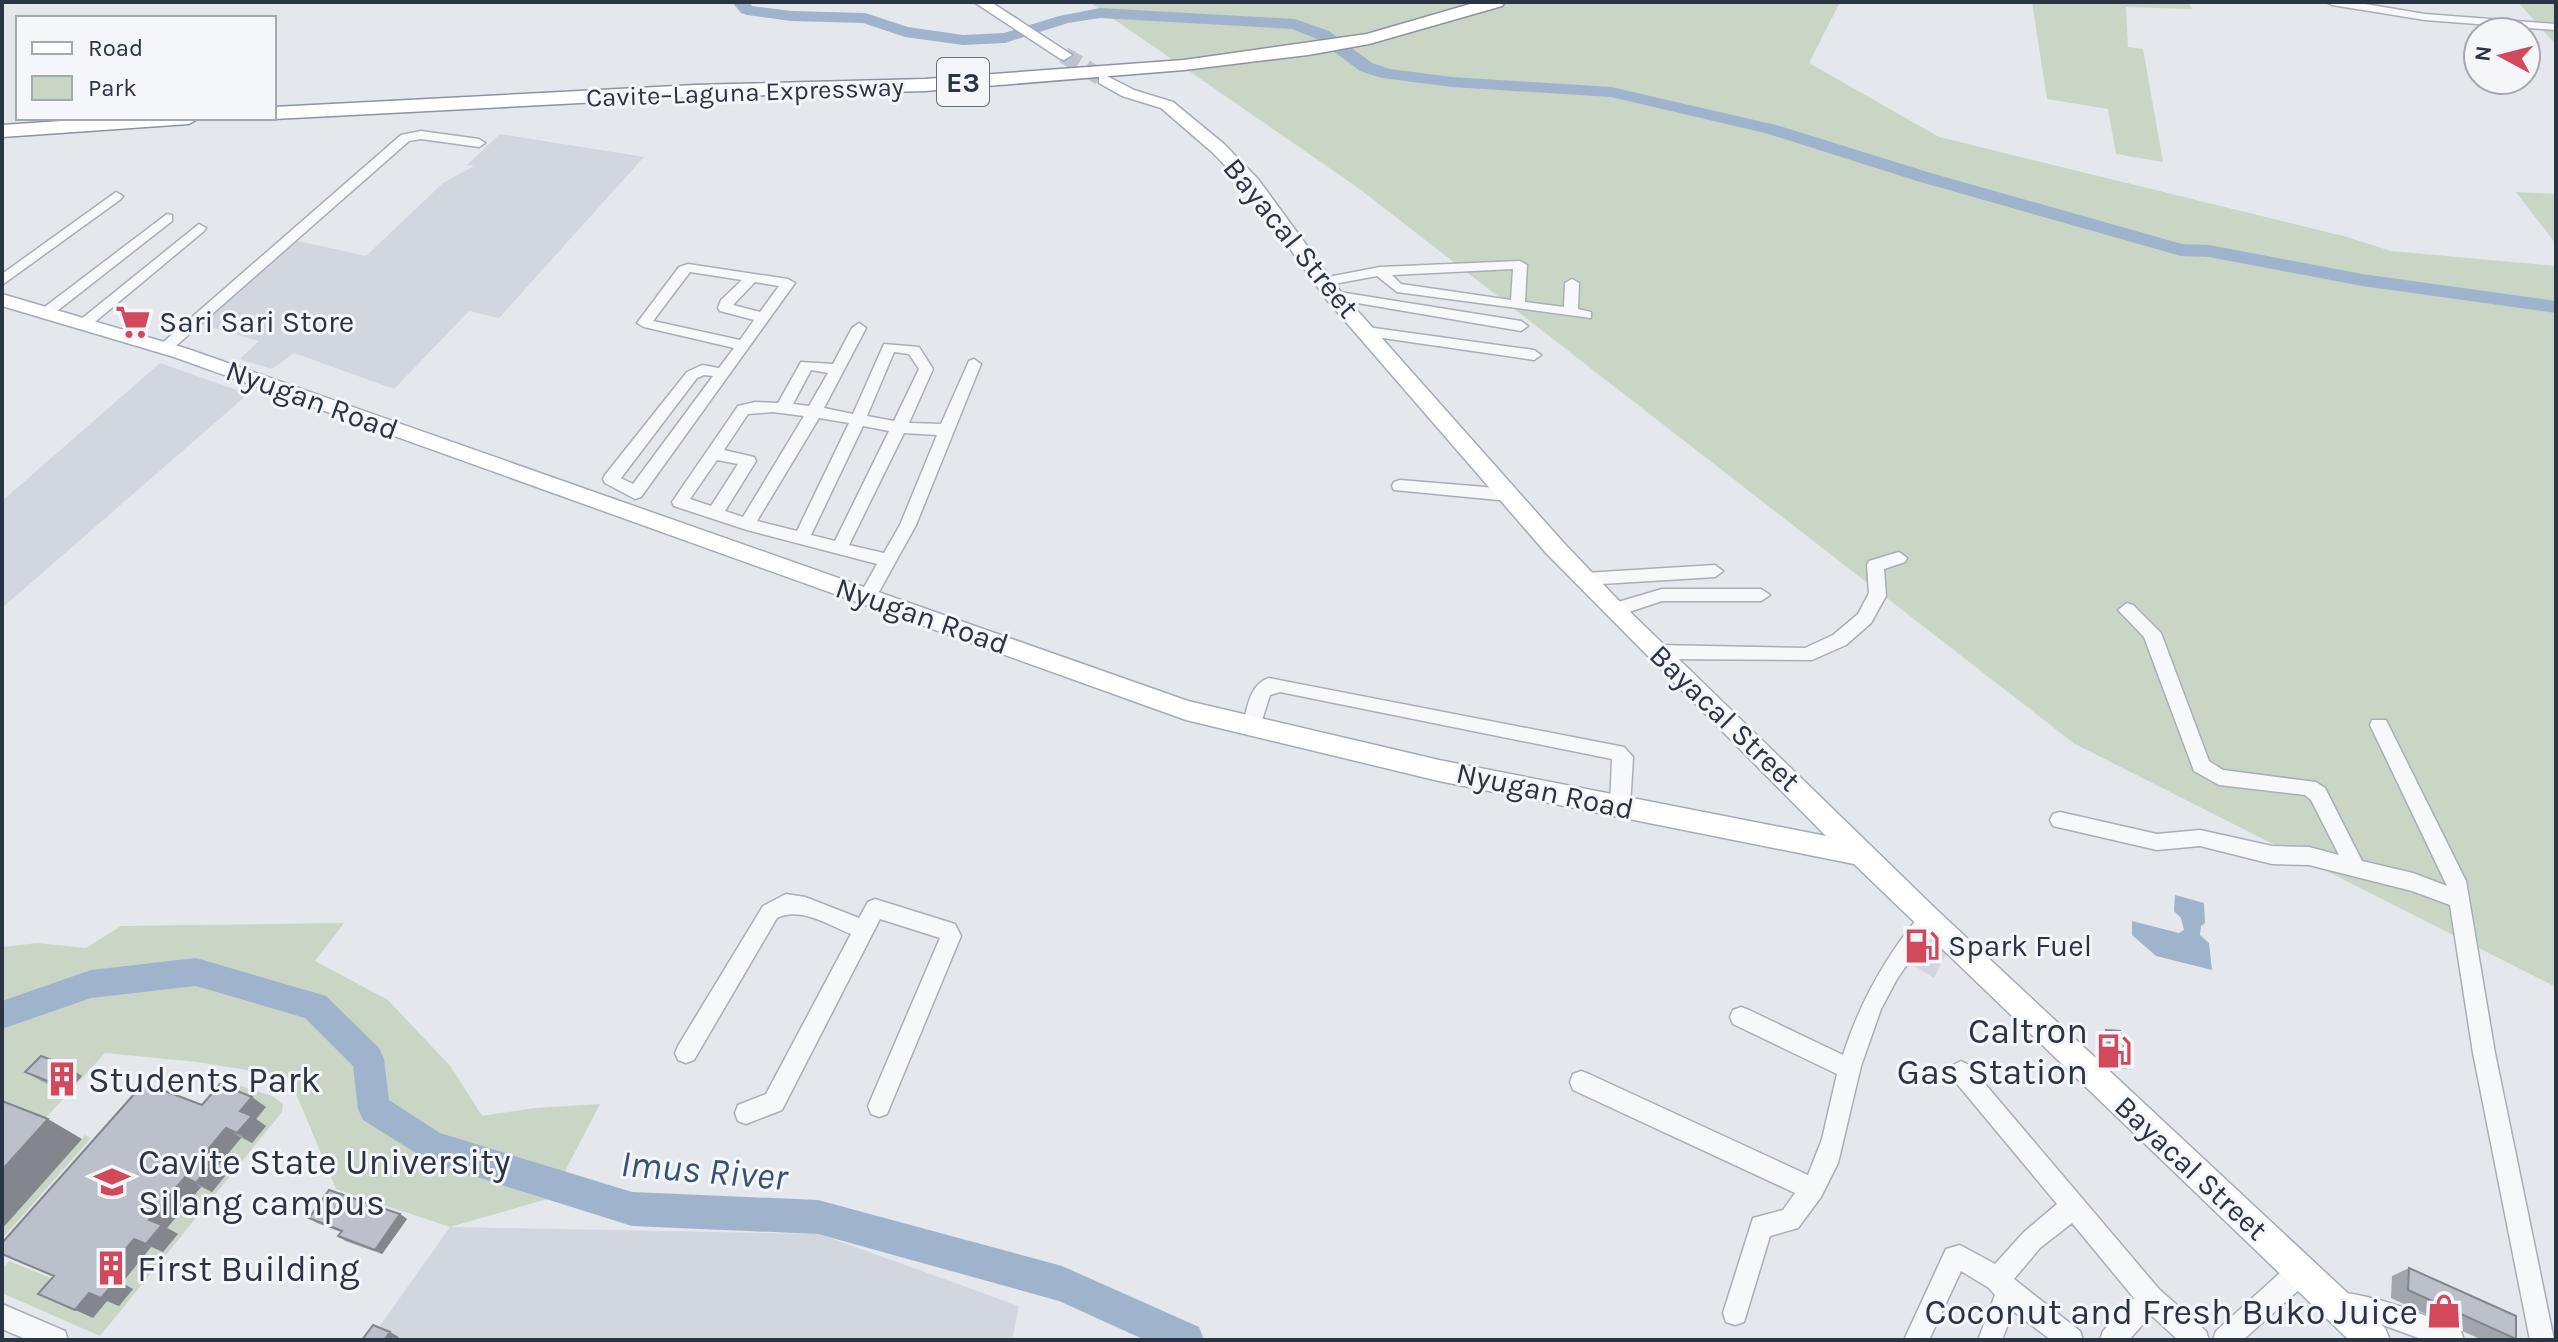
<svg xmlns="http://www.w3.org/2000/svg" width="2558" height="1342" font-family="Karla,sans-serif">
	<rect width="100%" height="100%" fill="#e4e7ec"/>
	<!-- built -->
	<path fill="#d2d6de" d="M500 134 644 157 499 318 469 311 394 389 294 353 272 369 240 359 259 341 200 324 293 240 366 256 443 183 474 166 467 165Z
		M160 363 248 394 2 608V501Z
		M1922 925 1947 952 1934 978 1896 954Z
		M450 1227 819 1234 1019 1306 1012 1340H370Z"/>
	<!-- green -->
	<path fill="#c9d6c5" fill-rule="evenodd" d="M1089 2H1840L1809 63 1939 137 2347 237 2391 251 2556 266V987L2075 744 1357 187Z
		M2032 2H2188L2192 9 2126 7 2128 47 2143 49 2163 162 2116 154 2108 109 2047 99Z
		M2518 2H2556V45Z
		M2516 192 2556 194V244Z
		M344 923 315 961 388 1000 451 1067 482 1116 535 1108 600 1104 551 1198 450 1227 336 1189 289 1077 197 1062 105 1053 42 1122 2 1106V947L37 943 86 948 121 926Z
		M238 1085 272 1096 283 1104 282 1112 100 1336 2 1293V1269L9 1261 68 1285ZM166 1229 178 1235 163 1252 151 1247 122 1283 133 1289 119 1306 107 1301 93 1318 58 1303Z
		M85 1135 91 1138 2 1239V1229Z"/>
	<!-- water -->
	<path fill="#9fb4cc" d="M2175 895 2204 903 2205 923 2201 926 2200 935 2209 943 2212 970 2156 956 2132 935V921L2179 933 2184 930 2181 918 2174 911Z"/>
	<g fill="none" stroke-linecap="round" stroke-linejoin="round">
		<!-- river -->
		<path fill="#9fb4cc" fill-rule="evenodd" d="M732 2H749L752 6 791 11 865 13 908 27 963 35 1004 33 1059 16 1100 8 1295 19 1329 31 1372 63 1390 69 1452 77 1611 87 1776 125 1931 173 2182 244 2209 245 2362 274 2556 301V313L2362 286 2209 257 2181 256 1917 181 1765 133 1611 97 1452 87 1382 78 1360 71 1317 39 1292 29 1100 18 1068 23 1005 43 963 45 905 37 863 23 791 21 747 15 741 13Z
			M196 958 326 996 379 1048 384 1059 389 1100 440 1133 632 1192 818 1200 1062 1266 1199 1327 1204 1340H1145L1059 1301 818 1234 632 1226 432 1163 363 1120 358 1109 353 1066 305 1018 196 986 91 998 2 1029V1001L91 970Z"/>
		<!-- major-tunnel -->
		<path stroke="#bfc3cb" stroke-width="17" stroke-dasharray="17 8" stroke-linecap="butt" d="M1064 55 1105 80"/>
		<!-- minor casing -->
		<g stroke="#a9aeb7" stroke-width="3">
			<path id="minor" d="M2326 2H2353L2425 14 2556 24V30L2425 20 2332 5Z
				M421 131 479 139 485 143 479 147 421 139 409 141 170 351H160V345L401 135Z
				M116 192 123 196 121 199 2 285V274Z
				M167 214 172 215V221L52 315H42V309Z
				M199 224 206 228 204 231 90 326H80V320Z
				M1520 261 1527 265 1525 302 1564 307 1565 283 1572 279 1579 283 1578 309 1591 312V318L1397 292 1377 276 1323 286 1316 282 1323 278 1380 267ZM1513 269 1511 300 1401 284 1392 275Z
				M688 264 788 279 795 283 641 497 635 499 605 483 603 479 605 475 687 372 702 365 719 368 734 348 644 327 637 323 679 267ZM690 272 742 280 721 300 718 308 720 311 754 320 740 340 653 321ZM755 282 779 286 760 312 733 305ZM704 375 713 376 633 484 621 478 697 378Z
				M1333 291 1521 321 1528 326 1521 331 1328 298 1326 295Z
				M859 323 866 328 824 408 853 414 884 344 919 347 933 369 909 423 941 424 969 361 974 359 981 364 916 525 874 601 868 602 859 596 877 564 747 530 674 506 672 502 738 406 755 402 778 403 801 362 833 364 852 328ZM894 352 909 354 919 369 894 421 867 416ZM811 370 828 373 809 406 793 404ZM773 412 804 416 743 517 725 511 756 461 754 457 724 450 748 414ZM819 418 849 423 797 531 757 521ZM863 426 889 431 835 541 811 535ZM904 433 937 435 900 525 884 553 849 545ZM717 460 738 464 711 506 690 499Z
				M1367 327 1534 350 1541 355 1534 360 1362 335 1360 332Z
				M1400 480 1509 489 1517 495 1509 501 1394 490 1392 486 1394 482Z
				M1899 552 1907 558 1905 562 1884 569 1886 596 1871 623 1846 645 1812 660 1658 659 1649 652 1658 645 1805 648 1833 635 1858 614 1869 593 1867 565 1869 561Z
				M1715 565 1723 571 1715 577 1585 585 1576 579 1585 573Z
				M1662 589H1761L1770 595 1761 601H1662L1614 617 1605 610 1608 605Z
				M2127 603 2133 605 2161 633 2209 761 2223 770 2316 782 2325 788 2362 861 2413 873 2447 886 2370 725 2372 720H2386L2466 881 2495 1053 2554 1340H2530L2473 1053 2450 905 2412 891 2309 865 2272 864 2200 846 2157 850 2053 826 2050 820 2053 814 2060 812 2157 834 2200 830 2272 846 2309 847 2339 855 2311 800 2305 795 2219 785 2194 771 2144 637 2118 610Z
				M1269 678 1624 747 1633 757 1630 807 1627 813 1620 815 1613 813 1610 807 1612 759 1280 692 1270 695 1258 733H1244L1242 728C1247 710 1249 684 1269 678Z
				M786 894 805 897 859 918 868 902 875 899 955 924 961 936 887 1114 879 1117 871 1114 868 1106 940 938 880 919 782 1110 746 1124 738 1121 735 1113 738 1105 766 1094 851 934C829 925 800 906 777 918L694 1060 686 1063 678 1060 675 1053 678 1046 763 906Z
				M1928 911 1935 914 1938 920 1897 979 1881 1009 1861 1066 1838 1163 1821 1197 1798 1228 1770 1236 1744 1322 1735 1325 1726 1322 1723 1313 1753 1218 1783 1210 1795 1193 1573 1090 1570 1082 1573 1074 1581 1071 1589 1074 1808 1175 1822 1139 1837 1074 1733 1024 1730 1017 1733 1010 1741 1007 1749 1010 1843 1055C1860 1002 1885 957 1921 914Z
				M1961 1061 1969 1065 2159 1289 2206 1331 2209 1340H2178L2151 1315 2129 1340H2100L2103 1331 2134 1298 2072 1223 2040 1248 2014 1279 2080 1331 2083 1340H2051L2013 1311 2002 1340H1978L1995 1295 1989 1288 1961 1271 1929 1340H1904L1946 1249 1960 1245 1995 1264 2024 1232 2057 1204 1953 1079 1950 1072 1953 1065Z
				M2301 1259 2310 1262 2313 1271 2310 1280 2243 1340H2213L2216 1331 2292 1262Z
				M2338 1292C2382 1297 2421 1313 2461 1331L2464 1340H2424L2383 1325 2329 1313 2326 1304 2329 1295Z
				M2 1304 65 1331 68 1340H28L2 1329Z"/>
		</g>
		<!-- major casing -->
		<g stroke="#a3abb8" stroke-width="3">
			<path id="major" d="M974 2H991L1072 55 1064 60 1059 58Z
				M1105 75 1134 90 1173 102 1224 144 1258 179 1340 291 1562 541 1622 604 1938 911 2385 1328 2390 1340H2349L1854 864 1439 781 1186 720 174 357 2 306V294L188 349 1188 701 1439 760 1826 836 1546 553 1326 299 1246 187 1212 152 1161 108 1122 96 1099 83V77Z"/>
		</g>
		<!-- highway casing -->
		<g stroke="#8b94a3" stroke-width="3">
			<path id="highway" d="M1477 2H1505L1502 6 1369 44 1308 55 1184 70 925 91 695 97 274 119 271 118H274V107L695 85 925 79 1184 60 1367 34Z
				M106 118H199L189 124 2 137V125Z"/>
		</g>
		<!-- minor -->
		<use href="#minor" fill="#f7f8fa" fill-rule="evenodd"/>
		<!-- major -->
		<use href="#major" fill="#fff" fill-rule="evenodd"/>
		<!-- highway -->
		<use href="#highway" fill="#fff" fill-rule="evenodd"/>
	</g>
	<!-- wall -->
	<path fill="#a1a5ae" d="M2106 1030 2130 1065 2126 1069 2111 1067 2102 1033Z
		M65 1065 82 1076 67 1093 43 1082 25 1072Z
		M202 1105 266 1107 256 1119 266 1126 252 1143 241 1138 215 1169 225 1176 212 1192 201 1187 167 1228 178 1234 163 1252 151 1247 122 1283 133 1289 119 1306 107 1301 93 1318Z
		M400 1214 407 1219 382 1254 345 1241 338 1236 341 1232 317 1223 309 1218Z
		M2409 1268 2516 1339 2482 1340 2391 1298 2392 1276Z"/>
	<!-- shaded-wall -->
	<path fill="#83868d" d="M65 1065 82 1076 67 1093 50 1082Z
		M252 1097 266 1107 256 1119 266 1126 252 1143 237 1133 240 1111Z
		M48 1119 82 1139 2 1229V1170Z
		M226 1128 241 1138 215 1169 225 1176 212 1192 196 1183 198 1161Z
		M185 1177 201 1187 167 1228 178 1234 163 1252 146 1244 149 1220Z
		M400 1214 407 1219 382 1254 375 1250Z
		M134 1239 151 1247 122 1283 133 1289 119 1306 107 1301 93 1318 75 1310Z
		M390 1332 399 1337 397 1340H384Z"/>
	<!-- building -->
	<path fill="#bbc0ca" stroke="#83868d" stroke-width="2" d="M2106 1030 2120 1031 2130 1065 2115 1064Z
		M41 1056 65 1065 50 1082 25 1072Z
		M144 1083 202 1105 220 1084 252 1097 240 1111 252 1116 237 1133 226 1128 198 1161 210 1166 196 1183 185 1177 149 1220 162 1225 146 1244 134 1239 104 1275 116 1281 101 1298 89 1293 75 1310 38 1294 54 1276 2 1254V1243Z
		M2 1101 48 1119 2 1170Z
		M329 1190 400 1214 375 1250 338 1236 342 1231 309 1218Z
		M2409 1268 2516 1316V1339L2408 1290Z
		M373 1325 390 1332 384 1340H362Z"/>
	<!-- icons -->
	<defs>
		<g id="supermarket-bare" transform="scale(2.76)"><path d="M-6-5.5h2.5l.6 2H6L4.5 2H-2.5L-4.4-4H-6ZM-1.5 3.2a1.3 1.3 0 1 0 .1 0ZM3 3.2a1.3 1.3 0 1 0 .1 0Z" fill="#d1495b" stroke="#f4f6f9" stroke-width="2.5" paint-order="stroke"/></g>
		<g id="fuel-bare" transform="scale(2.76)"><path d="M-5.5-6h7V0h2V4h1.3V-2.5L3-4.5l.8-.8L6-3V5H2.5V1h-1V6h-7ZM-4.2-4.7v3.2H.2V-4.7Z" fill="#d1495b" stroke="#f4f6f9" stroke-width="2.5" paint-order="stroke"/></g>
		<g id="building-bare" transform="scale(2.76)"><path d="M-4-6H4V6H1V3H-1V6H-4ZM-2.5-4.3h1.7v1.8h-1.7ZM.8-4.3h1.7v1.8H.8ZM-2.5-1h1.7V.8h-1.7ZM.8-1h1.7V.8H.8Z" fill="#d1495b" stroke="#f4f6f9" stroke-width="2.5" paint-order="stroke"/></g>
		<g id="university-bare" transform="scale(2.76)"><path d="M0-5L7-2L0 1L-7-2ZM-4 1L0 2.5L4 1V4Q0 6-4 4Z" fill="#d1495b" stroke="#f4f6f9" stroke-width="2.5" paint-order="stroke"/></g>
		<g id="shop-bare" transform="scale(2.76)"><path d="M-5-2.5h2.3a2.7 3.5 0 0 1 5.4 0H5L5.5 6h-11ZM-1.5-2.5h3a1.5 2.3 0 0 0-3 0Z" fill="#d1495b" stroke="#f4f6f9" stroke-width="2.5" paint-order="stroke"/></g>
	</defs>
	<g fill-rule="evenodd">
		<use href="#supermarket-bare" x="133" y="322"/>
		<use href="#fuel-bare" x="1922" y="946"/>
		<use href="#fuel-bare" x="2114" y="1051"/>
		<use href="#building-bare" x="62" y="1079"/>
		<use href="#university-bare" x="112" y="1182"/>
		<use href="#building-bare" x="111" y="1268"/>
		<use href="#shop-bare" x="2444" y="1311"/>
	</g>
	<g text-anchor="middle" stroke-width="6" stroke-linejoin="round" paint-order="stroke">
		<!-- far-street labels -->
		<g font-size="26" fill="#2b3445" stroke="#f4f6f9">
			<text transform="translate(745 92) rotate(-2)" y="9">Cavite–Laguna Expressway</text>
		</g>
		<!-- shield labels -->
		<rect fill="#f4f6f9" stroke="#676e7b" stroke-width="2" x="937" y="58" width="52" height="48" rx="6"/>
		<g font-size="28" font-weight="bold" fill="#2b3445">
			<text x="963" y="92">E3</text>
		</g>
		<!-- street labels -->
		<g font-size="30" fill="#2b3445" stroke="#f4f6f9">
			<text transform="translate(1291 238) rotate(51)" y="10">Bayacal Street</text>
			<text transform="translate(312 400) rotate(20)" y="10">Nyugan Road</text>
			<text transform="translate(922 616) rotate(19)" y="10">Nyugan Road</text>
			<text transform="translate(1725 718) rotate(44)" y="10">Bayacal Street</text>
			<text transform="translate(1545 791) rotate(12)" y="10">Nyugan Road</text>
			<text transform="translate(2191 1168) rotate(43)" y="10">Bayacal Street</text>
		</g>
		<!-- poi labels -->
		<g font-size="30" fill="#2b3445" stroke="#f4f6f9" text-anchor="start">
			<text x="159" y="332">Sari Sari Store</text>
			<text x="1948" y="956">Spark Fuel</text>
		</g>
		<!-- near-poi labels -->
		<g font-size="36" fill="#2b3445" stroke="#f4f6f9" text-anchor="start">
			<text x="2088" y="1043" text-anchor="end">Caltron<tspan x="2088" dy="41">Gas Station</tspan></text>
			<text x="88" y="1092">Students Park</text>
			<text x="138" y="1174">Cavite State University<tspan x="138" dy="41">Silang campus</tspan></text>
			<text x="137" y="1281">First Building</text>
			<text x="2418" y="1324" text-anchor="end">Coconut and Fresh Buko Juice</text>
		</g>
		<!-- near-water labels -->
		<g font-size="38" font-style="italic" fill="#34527a" stroke="#f4f6f9">
			<text transform="translate(704 1170) rotate(5)" y="13">Imus River</text>
		</g>
	</g>
	<!-- border -->
	<rect width="2558" height="1342" fill="none" stroke="#2b3445" stroke-width="8"/>
	<!-- legend -->
	<rect x="16" y="16" width="260" height="104" fill="#f4f6f9" stroke="#a4a8b1" stroke-width="2"/>
	<rect x="32" y="42" width="40" height="12" fill="#ffffff" stroke="#a4a8b1" stroke-width="2"/>
	<text x="88" y="56" font-size="24" fill="#2b3445">Road</text>
	<rect x="32" y="76" width="40" height="24" fill="#c9d6c5" stroke="#a4a8b1" stroke-width="2"/>
	<text x="88" y="96" font-size="24" fill="#2b3445">Park</text>
	<!-- north arrow -->
	<g transform="translate(2502 56) rotate(277)"><circle r="38" fill="#f4f6f9" stroke="#a4a8b1" stroke-width="2"/>
	<path d="M0-6L14 30L0 20L-14 30Z" fill="#d1495b"/>
	<text y="-12" font-size="22" font-weight="bold" text-anchor="middle" fill="#2b3445">N</text>
	</g>
</svg>
